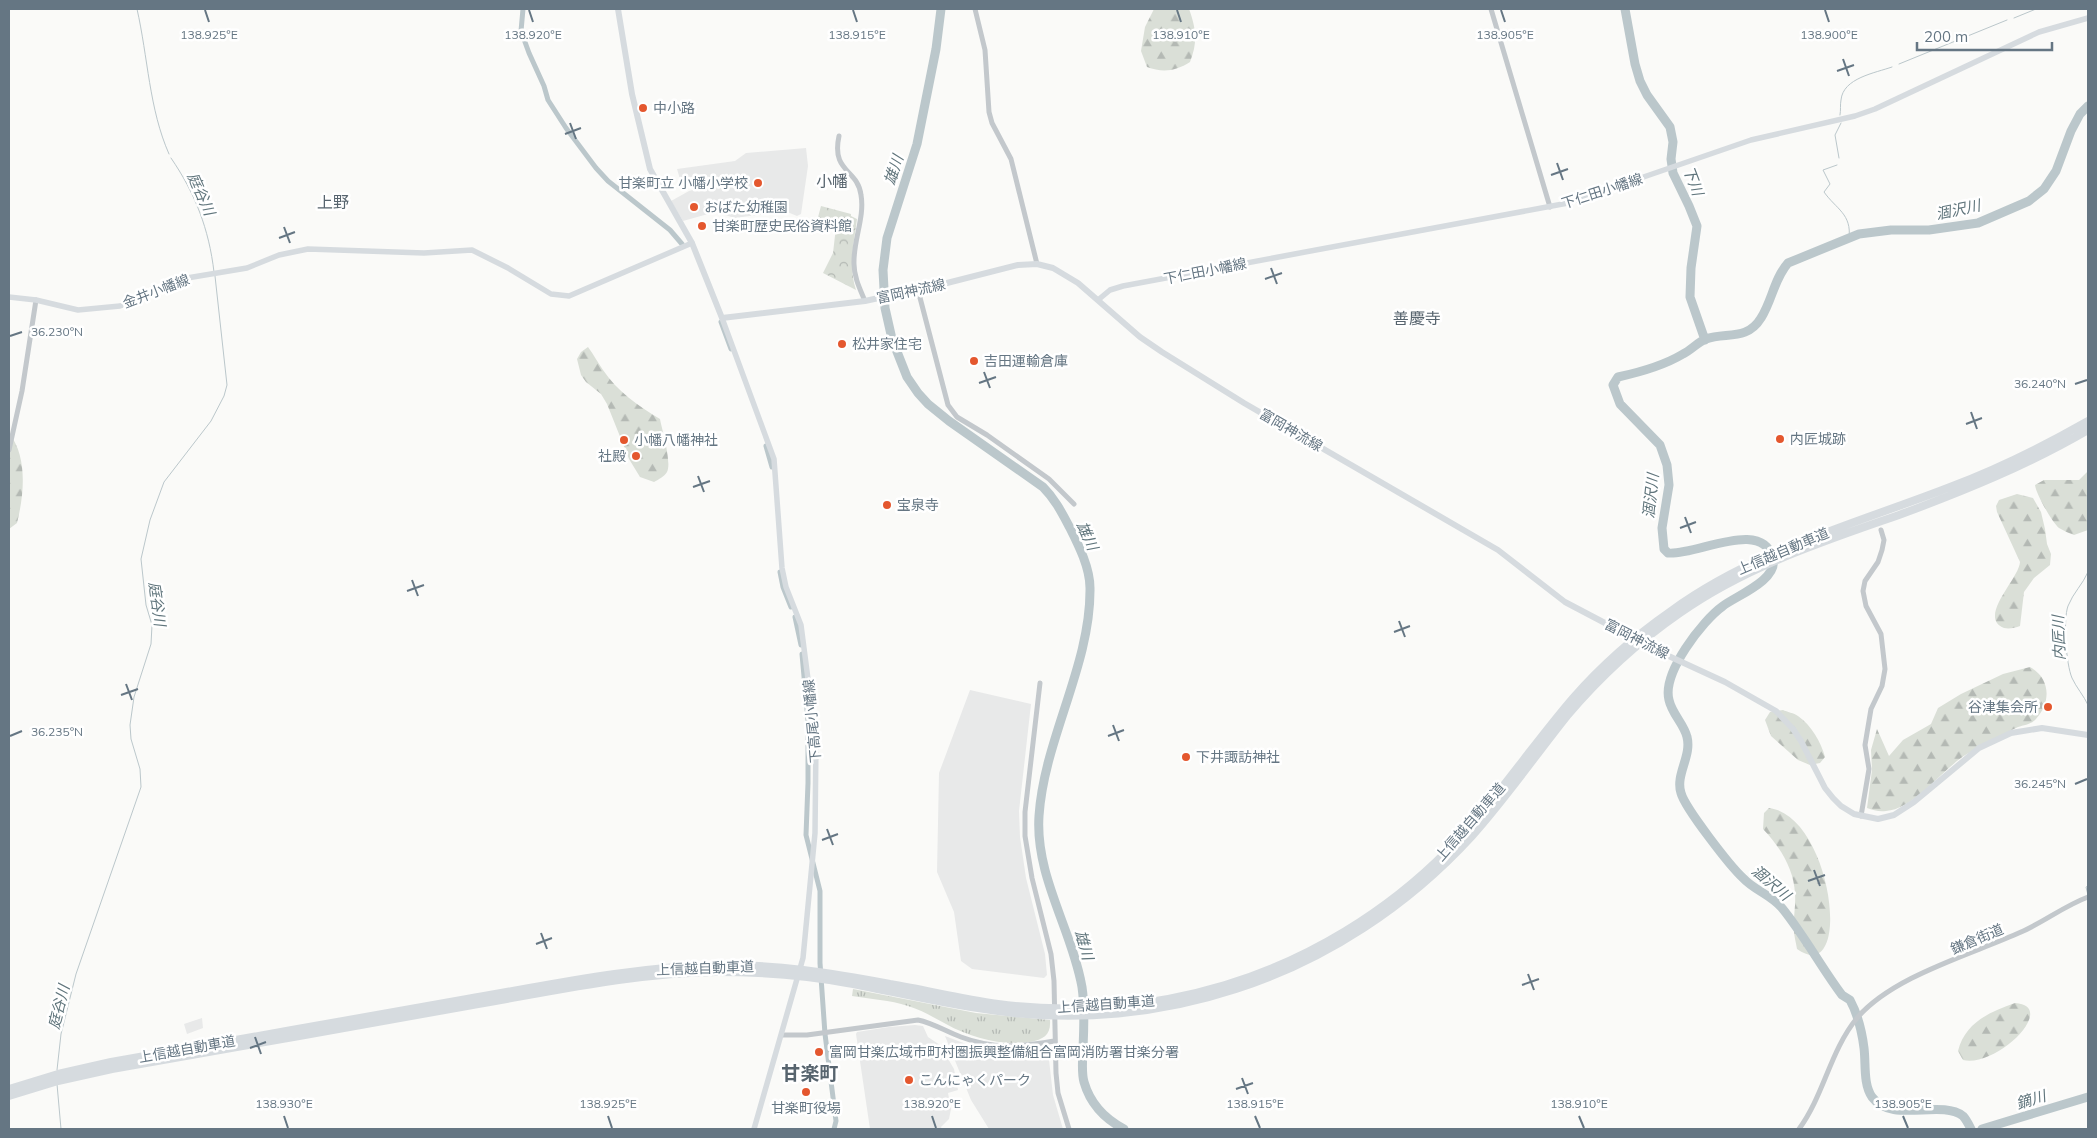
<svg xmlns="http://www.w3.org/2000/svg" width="2097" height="1138" font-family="Mulish,'Noto Sans JP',sans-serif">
	<defs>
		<pattern id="grass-tufts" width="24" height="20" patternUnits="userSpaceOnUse" patternTransform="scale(1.25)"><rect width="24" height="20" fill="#dadfd7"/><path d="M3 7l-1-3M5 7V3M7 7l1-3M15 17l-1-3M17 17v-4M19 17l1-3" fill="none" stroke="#b4b9b4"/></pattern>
		<pattern id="forest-firs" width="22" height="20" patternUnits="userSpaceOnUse" patternTransform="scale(1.25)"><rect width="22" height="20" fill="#dadfd7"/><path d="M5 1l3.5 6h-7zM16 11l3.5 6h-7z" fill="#b4b9b4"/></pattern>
		<pattern id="park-crowns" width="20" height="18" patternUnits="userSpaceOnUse" patternTransform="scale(1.25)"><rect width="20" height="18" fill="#dadfd7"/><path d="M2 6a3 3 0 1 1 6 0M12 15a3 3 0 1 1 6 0" fill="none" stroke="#b4b9b4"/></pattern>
	</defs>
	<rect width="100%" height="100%" fill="#fafaf8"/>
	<!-- built -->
	<path fill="#e8e9e9" d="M806 148 808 166 801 214 797 216 785 211 735 218 715 212 683 221 671 201 689 191 710 185 709 182 682 186 677 169 735 161 746 153Z
		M970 690 1031 704 1019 811 1020 837 1026 878 1045 954 1047 975 1044 978 972 969 961 961 954 912 937 872 939 773Z
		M202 1018 203 1028 187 1034 184 1024Z
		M915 1025 923 1026 928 1037 940 1045 954 1069 958 1090 948 1093 951 1109 949 1119 941 1127 942 1129H870L856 1034 857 1032 889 1027Z
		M945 1036 966 1044 999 1051 1046 1049 1048 1051 1053 1095 1063 1129H989L971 1100Z"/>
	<!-- grass -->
	<path fill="url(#grass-tufts)" d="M853 989 976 1013 1050 1020C1051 1035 1044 1039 1030 1042 1002 1046 971 1038 946 1024 934 1018 922 1010 908 1006 890 1000 870 999 852 996Z"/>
	<!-- forest -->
	<path fill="url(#forest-firs)" d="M1154 9H1189C1196 28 1198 42 1190 62 1176 71 1163 73 1147 67L1141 51 1145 27Z
		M588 347C594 355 598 363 603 370 617 391 638 406 660 419 662 430 672 462 667 472 664 477 659 479 654 482L640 477 629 459 607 404 601 394 586 382 581 375 577 359 581 352Z
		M9 433C28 457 24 495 17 523L9 529Z
		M2088 471V530L2074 535C2069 533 2064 531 2059 528 2052 522 2036 494 2035 485L2044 480H2079Z
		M2017 494 2033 498 2041 512 2045 529 2047 544 2051 554 2050 565 2034 578 2024 592 2020 626C2015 628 2009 629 2004 628 1977 617 2019 579 2020 562L1997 512 1996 506 1999 500Z
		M2030 667C2051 678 2051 703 2036 719 2032 724 2024 725 2018 727 2001 735 1984 744 1967 754 1943 768 1915 809 1886 811 1879 812 1873 810 1867 808L1872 770 1871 750 1877 729 1889 756 1903 740 1931 724 1938 708 1961 694 2003 674Z
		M1783 710C1787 712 1794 713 1798 716 1811 725 1821 742 1825 757L1820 763 1810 765 1798 760 1771 736 1765 720 1770 712Z
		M1769 808C1833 816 1854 989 1797 949 1796 943 1794 936 1794 930 1793 918 1796 906 1795 894 1794 869 1780 847 1763 829L1764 813Z
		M2015 1003C2059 1006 1997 1068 1963 1060L1958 1051C1965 1023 1989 1012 2015 1003Z"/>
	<!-- park -->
	<path fill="url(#park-crowns)" d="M821 206 851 214V216L857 219C854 243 848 266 856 290L823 273 833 253 836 227 817 221Z"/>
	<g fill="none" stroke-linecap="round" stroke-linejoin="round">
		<!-- stream -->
		<path stroke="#bbc7cb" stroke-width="1" d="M137 9C148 57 149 109 169 154
			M2014 18 2036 9
			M1899 64 2007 20
			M1840 115C1841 110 1840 105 1841 100 1843 78 1875 73 1892 67
			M171 158C195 193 209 229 214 272
			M1839 158 1835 135 1841 123
			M1837 165 1823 170 1830 184 1824 192C1836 209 1852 214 1849 238
			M2088 572C2083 584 2073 593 2068 606 2063 620 2066 664 2072 678 2076 687 2084 696 2088 705
			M2088 819V825
			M2088 895 2086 887 2088 886
			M57 1070 61 1034 76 974 141 787 140 769 131 739 130 725 134 697 151 644 152 625 146 605 141 559 150 520 164 482 211 421 224 396 227 385 215 276
			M57 1084 61 1129"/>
		<!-- canal -->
		<path stroke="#bbc7cb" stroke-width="5" d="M523 9 521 31 529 53 544 86 548 100 566 128 596 168 608 181 670 230 682 244
			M721 322 731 349
			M766 446 772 467
			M780 572 783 587 791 607
			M795 617 801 645
			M802 654 808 721V783L806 835 820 891V963L825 1034 836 1121 834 1129"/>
		<!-- river -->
		<path stroke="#bbc7cb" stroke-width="9" d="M941 9 936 49 917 144 887 238 883 270 885 308 892 339 907 377 918 393 928 404 949 421 1043 487C1055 499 1062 513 1070 528 1079 546 1090 568 1090 588 1091 665 1044 739 1039 816 1035 876 1072 930 1082 987 1085 1007 1084 1028 1083 1048 1083 1059 1081 1071 1084 1082 1090 1103 1105 1119 1124 1129
			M1625 9 1635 64 1640 81 1647 95 1670 127 1673 142 1671 159 1673 173 1689 206 1697 226 1691 268 1690 297 1705 340
			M1971 1129C1969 1125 1966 1119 1963 1116 1940 1099 1892 1124 1872 1097 1863 1084 1866 1064 1864 1048 1862 1032 1858 1015 1850 1000L1842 995C1821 967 1804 935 1782 908 1771 895 1754 890 1743 878 1730 866 1685 808 1681 793 1675 775 1692 756 1687 737 1684 724 1672 714 1669 700 1662 673 1702 621 1723 606 1736 596 1778 580 1773 559 1763 517 1696 556 1668 553L1664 549 1662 528 1669 485 1667 465 1660 445 1620 404 1613 385 1618 377C1641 372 1663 366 1683 354 1691 350 1698 342 1706 339 1726 332 1747 341 1761 318 1772 301 1774 279 1788 263L1859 234 1891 230H1929L1978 223 2029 201 2044 189 2056 171 2071 131 2080 114 2088 106
			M1982 1129 2088 1097"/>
		<!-- tertiary -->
		<path stroke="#c3c8cc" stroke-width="5" d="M975 9 985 50 989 112 992 123 1011 159 1037 264
			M1491 9 1550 207
			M839 136C831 173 858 169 861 195 865 217 853 241 854 264 854 277 860 289 865 301
			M918 290 948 405 957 417 987 435 1049 479 1074 504
			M9 450 22 391 36 300
			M1040 683 1025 812V836L1032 878 1051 954 1054 981 1056 1073 1058 1093 1069 1129
			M1861 816 1869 769 1865 745 1871 709 1882 686 1885 669 1881 634 1866 606 1863 591 1865 581 1878 562 1882 550 1884 540 1881 530
			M783 1035H807L918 1020C933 1023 947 1032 961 1037 992 1049 1022 1047 1054 1041
			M1799 1129C1824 1095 1830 1051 1857 1018 1893 976 1970 955 2021 932 2044 922 2064 906 2088 897"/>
		<!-- secondary -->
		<path stroke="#d6dbdf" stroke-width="5.5" d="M9 297 36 300 78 310 120 306 141 299 187 278 247 268 279 255 308 249 424 253 472 250 508 268 551 294 569 296 692 243
			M1098 300 1110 290 1123 286 1568 203 1751 140 1855 116 1875 109 2039 32 2088 18
			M722 318 774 459 782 568 786 587 801 625 816 741 815 833 803 958 754 1129"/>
		<!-- primary -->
		<path stroke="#d6dbdf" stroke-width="6" d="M618 9 632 94 650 169 692 243 722 318 865 301 947 283 1018 265 1037 264 1053 268 1078 283 1140 337 1162 352 1244 403 1498 550 1565 602 1660 652 1725 682 1776 711 1793 729 1801 741 1825 788 1833 798 1841 806 1854 814 1878 819 1894 815 1914 802 1979 748 2011 733 2042 728 2088 735"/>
		<!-- motorway -->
		<path stroke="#d6dbdf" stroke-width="8" d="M9 1089 58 1074 111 1062C230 1041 348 1020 467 999 549 985 632 967 716 965 775 964 832 973 890 984 926 990 961 999 998 1004 1073 1014 1152 1007 1225 985 1308 960 1387 912 1448 850 1494 803 1530 748 1573 698 1602 665 1635 636 1671 611 1755 550 1855 524 1950 487 1998 469 2044 446 2088 421
			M9 1096 58 1081 112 1069C230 1049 349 1027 467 1006 550 992 633 973 716 972 760 972 804 975 847 983 897 992 947 1005 998 1011 1077 1022 1160 1014 1236 989 1326 960 1408 906 1472 836 1506 798 1535 756 1567 716 1600 677 1638 642 1680 613 1747 566 1822 542 1899 515 1964 491 2028 465 2088 430"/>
	</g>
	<!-- ticks -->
	<path fill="none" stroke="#657683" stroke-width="2" d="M205 10 209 22M529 10 533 22M853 10 857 22M1177 10 1181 22M1501 10 1505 22M1825 10 1829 22M1843 59 1849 76M1837 71 1854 65M570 123 576 139M565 134 581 128M1557 163 1563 180M1551 175 1568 169M284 227 290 243M279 238 295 232M1271 268 1277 284M1265 279 1282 273M10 336 22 332M984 372 990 388M979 383 996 377M2075 384 2087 380M1971 412 1977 429M1966 424 1982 418M698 476 704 492M693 487 710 481M1685 517 1691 533M1680 528 1696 522M412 580 418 596M407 591 424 585M1399 621 1405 637M1394 632 1410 626M126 684 132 700M121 695 138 689M1113 725 1119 741M10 736 22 731M1108 736 1124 730M2075 784 2087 779M827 829 833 845M822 840 838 834M1814 870 1820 886M1808 881 1825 875M541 933 547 949M536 944 552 938M1528 974 1534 990M1522 985 1539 979M255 1037 261 1054M250 1048 266 1042M1242 1078 1248 1094M1236 1089 1253 1083M284 1116 288 1128M608 1116 612 1128M932 1116 936 1128M1255 1116 1260 1128M1579 1116 1584 1128M1903 1116 1908 1128"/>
	<!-- markers -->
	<g fill="#e4572e" stroke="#fff" stroke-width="2">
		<circle cx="643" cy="108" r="5"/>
		<circle cx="758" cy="183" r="5"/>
		<circle cx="694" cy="207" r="5"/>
		<circle cx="702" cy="226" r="5"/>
		<circle cx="842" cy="344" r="5"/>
		<circle cx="974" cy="361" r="5"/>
		<circle cx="1780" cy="439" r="5"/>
		<circle cx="624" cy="440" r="5"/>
		<circle cx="636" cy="456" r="5"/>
		<circle cx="887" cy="505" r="5"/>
		<circle cx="2048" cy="707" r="5"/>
		<circle cx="1186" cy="757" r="5"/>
		<circle cx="819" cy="1052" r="5"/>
		<circle cx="909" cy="1080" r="5"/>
		<circle cx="806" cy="1092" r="5"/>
	</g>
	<g text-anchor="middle" stroke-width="5" stroke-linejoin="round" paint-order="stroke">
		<!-- poi labels -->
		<g font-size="14" fill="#657683" stroke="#fff" text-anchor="start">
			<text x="653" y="113">中小路</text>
			<text x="748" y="188" text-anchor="end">甘楽町立 小幡小学校</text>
			<text x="704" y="212">おばた幼稚園</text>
			<text x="712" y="231">甘楽町歴史民俗資料館</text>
			<text x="852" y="349">松井家住宅</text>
			<text x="984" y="366">吉田運輸倉庫</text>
			<text x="1790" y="444">内匠城跡</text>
			<text x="634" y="445">小幡八幡神社</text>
			<text x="626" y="461" text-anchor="end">社殿</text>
			<text x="897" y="510">宝泉寺</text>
			<text x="2038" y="712" text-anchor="end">谷津集会所</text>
			<text x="1196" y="762">下井諏訪神社</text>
			<text x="829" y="1057">富岡甘楽広域市町村圏振興整備組合富岡消防署甘楽分署</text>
			<text x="919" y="1085">こんにゃくパーク</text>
			<text x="806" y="1113" text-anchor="middle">甘楽町役場</text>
		</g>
		<!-- street labels -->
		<g font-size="14" fill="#657683" stroke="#fff">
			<text transform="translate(1602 191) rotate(-18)" y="5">下仁田小幡線</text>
			<text transform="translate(1205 271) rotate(-11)" y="5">下仁田小幡線</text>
			<text transform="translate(156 291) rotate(-21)" y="5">金井小幡線</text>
			<text transform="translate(911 291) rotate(-12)" y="5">富岡神流線</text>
			<text transform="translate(1291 430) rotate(30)" y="5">富岡神流線</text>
			<text transform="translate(1783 551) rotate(-23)" y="5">上信越自動車道</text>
			<text transform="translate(1637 639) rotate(27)" y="5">富岡神流線</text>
			<text transform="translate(812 721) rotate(-95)" y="5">下高尾小幡線</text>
			<text transform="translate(1470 822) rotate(-49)" y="5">上信越自動車道</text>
			<text transform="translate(1977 939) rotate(-23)" y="5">鎌倉街道</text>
			<text transform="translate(705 968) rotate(-2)" y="5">上信越自動車道</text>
			<text transform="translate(1106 1004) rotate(-4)" y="5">上信越自動車道</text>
			<text transform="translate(187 1049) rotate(-10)" y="5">上信越自動車道</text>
		</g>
		<!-- water labels -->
		<g font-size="15" font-style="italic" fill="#60757c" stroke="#fff">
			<text transform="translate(894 170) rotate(-72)" y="5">雄川</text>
			<text transform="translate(1693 181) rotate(69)" y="5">下川</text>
			<text transform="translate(201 194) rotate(66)" y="5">庭谷川</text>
			<text transform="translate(1958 210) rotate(-12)" y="5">涸沢川</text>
			<text transform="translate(1651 496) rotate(-84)" y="5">涸沢川</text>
			<text transform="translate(1087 536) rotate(65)" y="5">雄川</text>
			<text transform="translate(157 604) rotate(82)" y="5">庭谷川</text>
			<text transform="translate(2059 638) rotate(-92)" y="5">内匠川</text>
			<text transform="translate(1771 883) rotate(40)" y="5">涸沢川</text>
			<text transform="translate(1084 945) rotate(74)" y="5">雄川</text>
			<text transform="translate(59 1007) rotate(-76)" y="5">庭谷川</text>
			<text transform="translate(2031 1100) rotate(-17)" y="5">鏑川</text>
		</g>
		<!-- quarter labels -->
		<g font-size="16" fill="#57646e" stroke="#fff">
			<text x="832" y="187">小幡</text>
			<text x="333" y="208">上野</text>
			<text x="1417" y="324">善慶寺</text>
		</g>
		<!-- district labels -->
		<g font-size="19" font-weight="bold" fill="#57646e" stroke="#fff">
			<text x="810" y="1080">甘楽町</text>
		</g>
	</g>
	<g font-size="12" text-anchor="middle" fill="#657683" stroke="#fff" stroke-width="5" stroke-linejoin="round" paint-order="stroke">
		<text x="209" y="39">138.925°E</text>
		<text x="533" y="39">138.920°E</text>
		<text x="1181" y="39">138.910°E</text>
		<text x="1505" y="39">138.905°E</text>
		<text x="1829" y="39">138.900°E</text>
		<text x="857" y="39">138.915°E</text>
		<text x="57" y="336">36.230°N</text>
		<text x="2040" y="388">36.240°N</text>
		<text x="57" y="736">36.235°N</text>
		<text x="2040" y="788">36.245°N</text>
		<text x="284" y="1108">138.930°E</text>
		<text x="608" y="1108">138.925°E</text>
		<text x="932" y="1108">138.920°E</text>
		<text x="1255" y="1108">138.915°E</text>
		<text x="1579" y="1108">138.910°E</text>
		<text x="1903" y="1108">138.905°E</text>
	</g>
	<!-- border -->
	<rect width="2097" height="1138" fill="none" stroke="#657683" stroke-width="20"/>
	<!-- scale -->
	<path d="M1917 42v8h135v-8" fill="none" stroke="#657683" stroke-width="2.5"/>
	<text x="1924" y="42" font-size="15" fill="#657683" stroke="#ffffff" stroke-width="4" paint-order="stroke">200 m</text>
</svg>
